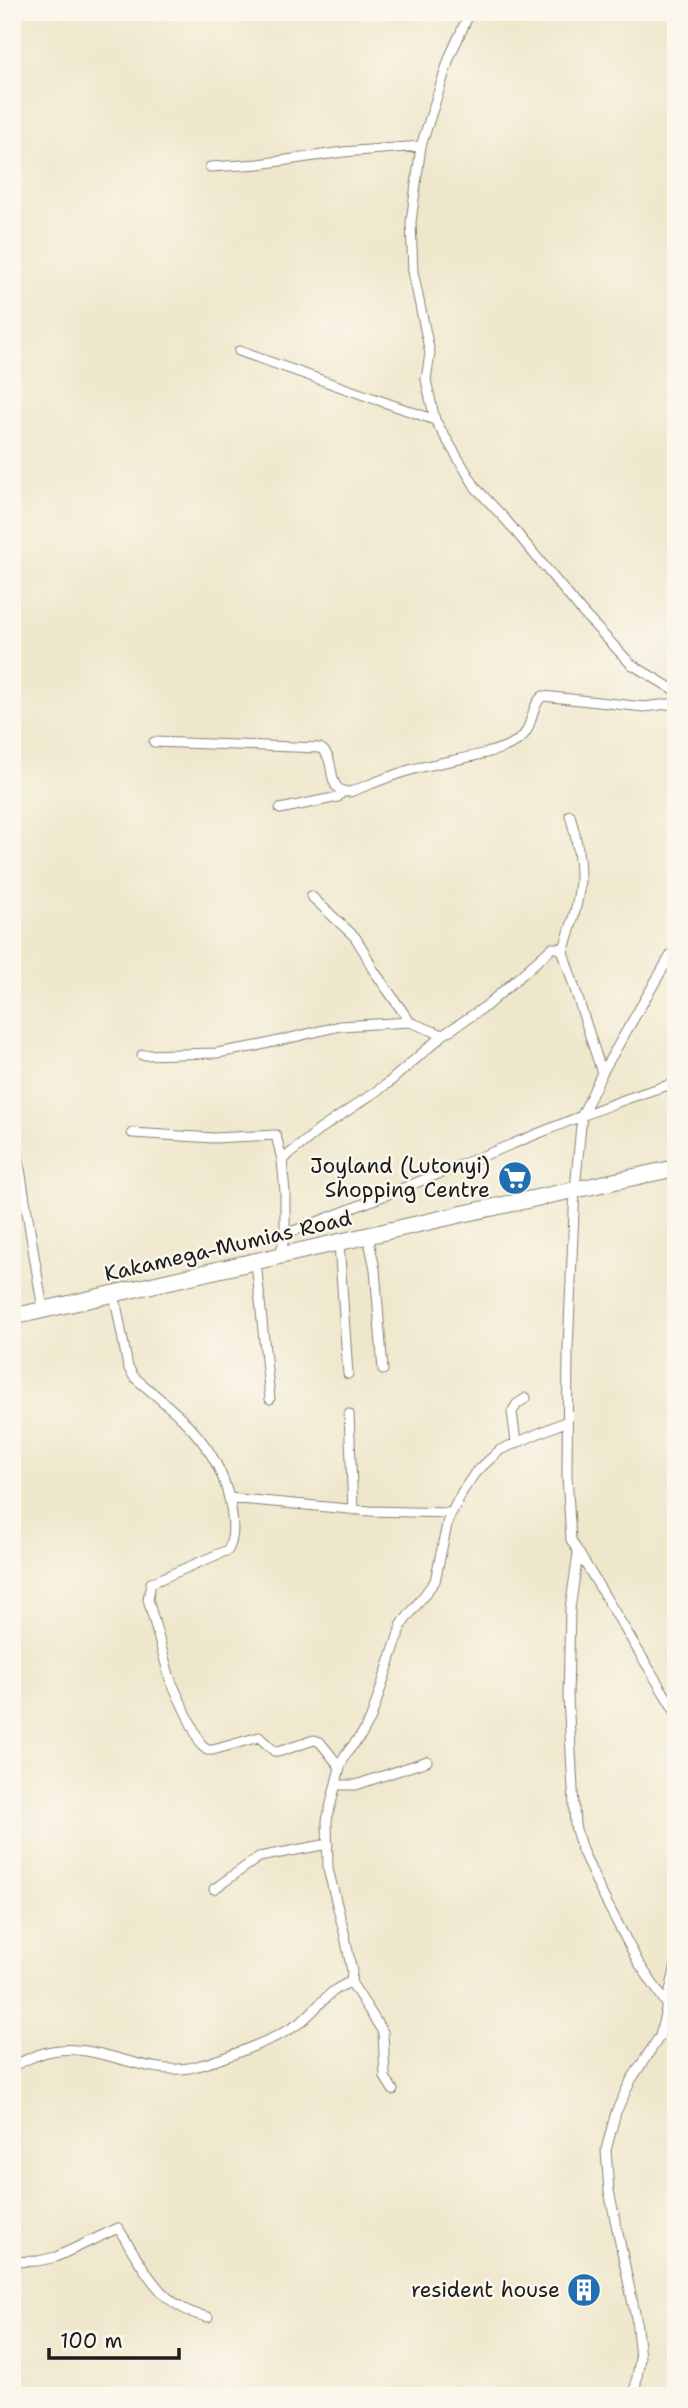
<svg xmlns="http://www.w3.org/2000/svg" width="688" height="2408" font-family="'Shantell Sans',sans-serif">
	<rect width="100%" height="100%" fill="#fbf7ec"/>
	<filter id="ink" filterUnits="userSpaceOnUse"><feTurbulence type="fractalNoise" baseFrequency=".0143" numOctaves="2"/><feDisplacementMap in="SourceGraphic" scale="14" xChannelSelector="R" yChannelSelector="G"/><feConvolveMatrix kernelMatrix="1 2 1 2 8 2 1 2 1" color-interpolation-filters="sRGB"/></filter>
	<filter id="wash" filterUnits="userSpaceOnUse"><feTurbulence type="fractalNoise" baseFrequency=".00686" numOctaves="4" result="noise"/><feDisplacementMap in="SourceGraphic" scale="28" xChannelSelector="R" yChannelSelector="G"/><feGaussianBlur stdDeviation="1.57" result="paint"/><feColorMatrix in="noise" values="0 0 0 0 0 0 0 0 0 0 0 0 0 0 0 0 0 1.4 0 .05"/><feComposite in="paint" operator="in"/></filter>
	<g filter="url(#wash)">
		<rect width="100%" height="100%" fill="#efe7cc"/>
	</g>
	<g filter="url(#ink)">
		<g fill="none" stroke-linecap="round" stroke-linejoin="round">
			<!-- street casing -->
			<g stroke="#868274" stroke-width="11">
				<path id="street" d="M470 12 450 56 421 146 411 222 413 272 430 353 426 380 435 420 476 488 506 520 583 613 631 664 676 691
					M210 167 259 164 343 152 421 146
					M239 351 435 420
					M154 742 320 748C339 759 323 792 350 792 374 783 398 772 422 767 449 760 494 755 517 741 534 731 529 707 543 696L644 707 676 703
					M280 809 338 797 342 792
					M311 896 355 937 365 953 372 968 410 1022
					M676 946 602 1073 582 1115 575 1189 568 1349 567 1476 571 1540 676 1713
					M563 952C581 895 587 874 570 815
					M142 1055 217 1053 257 1046 340 1026 410 1022 443 1035
					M12 1120 43 1310
					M132 1133 214 1138 276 1135 282 1160 319 1130 387 1084 443 1035 486 1006 552 948H559L563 952 602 1073
					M282 1160 285 1192V1234
					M368 1236 375 1269 383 1370
					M339 1243 348 1374
					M280 1257 285 1234C361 1206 435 1175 510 1145 565 1123 619 1099 676 1083
					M256 1262 270 1399
					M114 1293 128 1367 134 1377C180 1416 220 1445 231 1508 233 1522 235 1537 228 1550L151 1583 148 1599 170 1679 201 1745 207 1750H213L259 1737 274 1751 278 1752 314 1740 320 1742 340 1767
					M349 1414 353 1510
					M516 1442 512 1412 517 1404 526 1398
					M229 1498 370 1511 451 1513
					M578 1554 570 1609 568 1697 575 1826 582 1850 600 1890 638 1962 668 2006
					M337 1785H356L427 1761
					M214 1889 259 1857 328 1844
					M351 1982 383 2032 385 2077 393 2090
					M12 2066C25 2061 38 2053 52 2051 96 2042 145 2076 189 2068 216 2062 281 2038 302 2021 319 2007 329 1989 351 1982L352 1972 345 1936 328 1869 327 1820 340 1767 345 1755 362 1734 371 1718 402 1624 435 1581 448 1520 462 1492 475 1473 500 1450 567 1421
					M12 2262 38 2261 56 2257 118 2228C143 2265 159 2308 208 2317
					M634 2396 640 2358 636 2318 609 2191 606 2150 616 2112 631 2080 660 2036 676 1965"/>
			</g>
			<!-- highway casing -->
			<g stroke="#868274" stroke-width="18">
				<path id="highway" d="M12 1317 462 1214 676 1168"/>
			</g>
			<!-- street -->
			<use href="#street" stroke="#fff" stroke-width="9"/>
			<!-- highway -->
			<use href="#highway" stroke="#fff" stroke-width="16"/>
		</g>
	</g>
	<!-- icons -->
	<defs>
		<g id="supermarket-disc" transform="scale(1.75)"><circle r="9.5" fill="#1f6fb2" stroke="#fbf7ec"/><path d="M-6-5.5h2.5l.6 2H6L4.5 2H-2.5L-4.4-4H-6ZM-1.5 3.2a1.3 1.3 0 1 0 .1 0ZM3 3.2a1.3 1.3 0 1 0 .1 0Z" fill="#fff"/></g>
		<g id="building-disc" transform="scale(1.75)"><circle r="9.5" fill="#1f6fb2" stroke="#fbf7ec"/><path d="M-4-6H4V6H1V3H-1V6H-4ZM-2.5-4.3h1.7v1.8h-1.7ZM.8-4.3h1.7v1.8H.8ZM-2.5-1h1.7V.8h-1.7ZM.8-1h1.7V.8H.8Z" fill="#fff"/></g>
	</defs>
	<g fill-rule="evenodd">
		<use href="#supermarket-disc" x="515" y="1178"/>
		<use href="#building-disc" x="584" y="2290"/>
	</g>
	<g text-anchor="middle" stroke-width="5" stroke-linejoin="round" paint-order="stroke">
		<!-- poi labels -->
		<g font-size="21" fill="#1c1c1c" stroke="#fbf7ec" text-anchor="end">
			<text x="490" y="1173">Joyland (Lutonyi)<tspan x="490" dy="24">Shopping Centre</tspan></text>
			<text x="560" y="2297">resident house</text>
		</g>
		<!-- street labels -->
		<g font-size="21" fill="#1c1c1c" stroke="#fbf7ec">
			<text transform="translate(228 1246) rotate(-13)" y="7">Kakamega-Mumias Road</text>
		</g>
	</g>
	<!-- margin -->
	<rect width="688" height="2408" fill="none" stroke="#fbf7ec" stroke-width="42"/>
	<!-- scale -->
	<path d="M49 2348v10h130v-10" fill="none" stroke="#1c1c1c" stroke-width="3.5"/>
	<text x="60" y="2348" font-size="21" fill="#1c1c1c" stroke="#fbf7ec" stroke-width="5" paint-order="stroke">100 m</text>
</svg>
